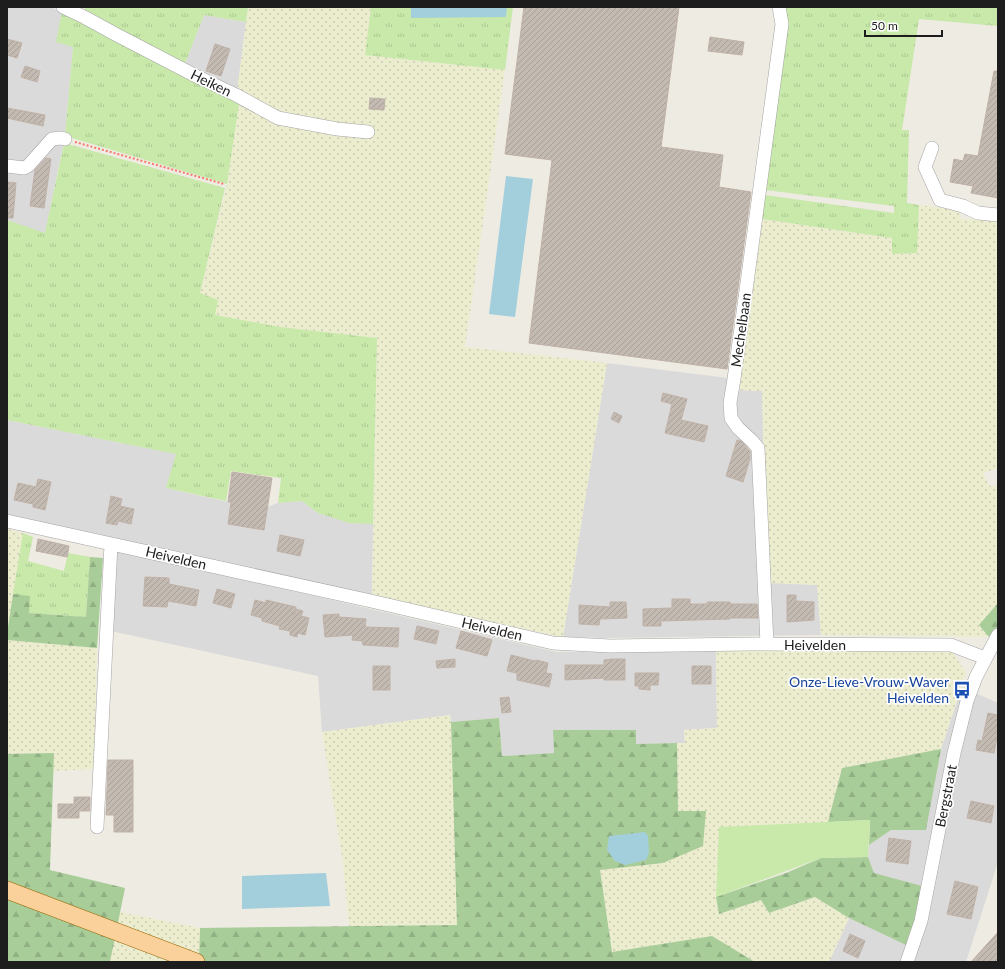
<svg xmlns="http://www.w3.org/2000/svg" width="1005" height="969" font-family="Lato,sans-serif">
	<defs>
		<pattern id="farmland-dots" width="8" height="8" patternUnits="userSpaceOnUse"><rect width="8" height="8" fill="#ebedce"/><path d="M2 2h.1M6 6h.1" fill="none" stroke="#c9cbb0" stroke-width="1.8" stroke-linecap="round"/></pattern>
		<pattern id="grass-tufts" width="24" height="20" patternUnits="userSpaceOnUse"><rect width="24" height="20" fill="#c8e9a9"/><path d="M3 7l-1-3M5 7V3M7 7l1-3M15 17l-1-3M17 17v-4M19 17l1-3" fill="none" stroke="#abc791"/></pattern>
		<pattern id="forest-firs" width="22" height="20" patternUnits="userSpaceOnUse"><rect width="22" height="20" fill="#a8cd98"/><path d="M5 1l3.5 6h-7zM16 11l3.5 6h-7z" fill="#90b083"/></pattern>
		<pattern id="building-hatch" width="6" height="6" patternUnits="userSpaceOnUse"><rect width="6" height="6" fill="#c3bab2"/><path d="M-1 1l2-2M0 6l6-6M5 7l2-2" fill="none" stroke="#a79f99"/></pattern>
	</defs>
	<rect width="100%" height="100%" fill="#eeebe3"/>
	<!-- residential -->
	<path fill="#dbdada" d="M7 7H51L62 12 73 47 65 136 45 234 7 220Z
		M204 15 246 22 237 92 184 66Z
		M607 363 728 378 726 389 762 391 767 582 817 585 821 635 606 638 563 637Z
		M7 420 177 454 166 488 228 502 267 507 278 503 302 501 318 513 349 523 373 524 372 597 7 517Z
		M115 550 557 652 716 650 717 728 684 730 685 743 636 744V730H553L554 753 502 756 499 718 451 722 450 715 322 732 318 676 111 631Z
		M962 687 998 703V862L966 962H829L849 918 906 945 874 873 868 857 869 845 891 830 941 749Z"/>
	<!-- farmland -->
	<path fill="url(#farmland-dots)" d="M248 7H371L365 55 505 70 465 347 607 363 563 637 372 597 377 338 280 327 215 315 200 294 227 184 239 104 276 123 268 112 237 92Z
		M919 205 959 210 961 219 998 220V468L983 473 989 486 998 485V603L979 625 989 637 821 635 817 585 767 583 762 391 737 390 762 219 892 238V254L917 253Z
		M7 529 23 533 7 634Z
		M7 640 97 648 94 769 53 771 54 753 7 754Z
		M950 649 966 672 941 749 842 768 828 822 719 828 716 897 719 914 762 900 769 913 815 897 849 918 829 962H755L712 936 612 952 600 870 663 863 678 811 677 743H685L684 730 717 728 716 650Z
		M450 715 451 722 457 925 349 926 343 863 322 732Z
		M120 912 200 928 199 962H110Z"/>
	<!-- grass -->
	<path fill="url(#grass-tufts)" d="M85 7H248L246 22 204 15 184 66 84 12Z
		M371 7H513L505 70 365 55Z
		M785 7H998V26L919 19 902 130H909L907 203 919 205 917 253 892 254V238L762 219 765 195 894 213V206L765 190Z
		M62 12 239 104 227 184 65 136 73 47 56 42Z
		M64 143 225 188 200 293 218 300 215 315 280 327 377 338 373 524 349 523 318 513 302 501 278 503 281 478 231 471 226 501 166 488 176 454 7 420V220L45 233Z
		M23 533 33 537 28 561 64 571 68 553 90 557 86 617 29 613 13 594Z"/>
	<!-- forest -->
	<path fill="url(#forest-firs)" d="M90 557 103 558 97 648 7 640V634L13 594 30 596 29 613 86 617Z
		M998 603V626L989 637 979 625Z
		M499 718 502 756 554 753 553 730H636V744L677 743 678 811H706L703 846 663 863 600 870 612 952 712 936 755 962H199L200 928 457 925 451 722Z
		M941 749 926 830H891L869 845 870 820 828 822 842 768Z
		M54 753 50 870 125 888 110 962H7V754Z
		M868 857 874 873 922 886 916 921 906 945 849 918 815 897 769 913 761 900 719 914 716 897 786 873 821 858Z"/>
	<!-- garden -->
	<path fill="#c8e9a9" d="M870 820 868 857 821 858 716 897 719 827Z"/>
	<!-- water -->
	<path fill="#a3cfdc" d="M411 7H507L506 17 411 18Z
		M506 176 533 179 515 317 489 314Z
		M645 832 648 836 649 853 646 860 625 865 615 861 607 850 609 836Z
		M326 873 330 906 242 909V876Z"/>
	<!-- building -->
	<path fill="url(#building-hatch)" stroke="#c0b1a6" d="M524 7H679L661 147 723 155 719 187 751 192 727 369 529 343 552 160 505 154Z
		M710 37 744 42 742 55 708 51Z
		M7 39 22 43 17 58 7 55Z
		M215 44 230 49 221 76 206 71Z
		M25 66 40 71 37 82 21 77Z
		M994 71H998V198L971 193 973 186 950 182 954 159 963 161 965 154 978 156Z
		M370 98 385 99 384 110 369 109Z
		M7 108 45 115 43 126 7 118Z
		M46 158 51 159 44 208 30 206 35 170Z
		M7 182 16 183 13 218H7Z
		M663 393 687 399 681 420 708 426 704 442 665 433 672 404 661 401Z
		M614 412 622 416 619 423 611 419Z
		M737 440 741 441 750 451V459L743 482 726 476Z
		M232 472 272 478 264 530 228 524 231 502H228Z
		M38 479 51 482 45 510 33 507V504L14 500 18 483 36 487Z
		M111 496 122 499 120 506 134 509 131 524 118 521 117 525 106 523Z
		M280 535 304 540 300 556 277 551Z
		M38 539 69 546 67 557 36 551Z
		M145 577 169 578V584L199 590 196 606 168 601 167 607 143 606Z
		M217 589 235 594 231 608 213 603Z
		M787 595H796V601L814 602V620L787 622Z
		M672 599H690V604H707V602H730V604H757L758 618H730V619L661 621V626H643V609L672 608Z
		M255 600 266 603V600L296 607 294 615 296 609 303 611 301 616 309 618 305 635 298 633 297 637 290 635V631L279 629 280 626 262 621V618L251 615Z
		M610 602H626L627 618 600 619 599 625 579 624V605L610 607Z
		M339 614V617L366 619 365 627 399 628 398 647 363 645 362 641 352 640 353 635 325 637 323 615Z
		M417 626 439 631 436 644 414 639Z
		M461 631 492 640 487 656 456 648Z
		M511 655 535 661 536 660 548 663 546 673 552 674 549 687 517 680V673L507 671Z
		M455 659V667L437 668 436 661Z
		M612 659H625V680H604V678L565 680V665H604V660Z
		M373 666H390V690H373Z
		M692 666H711V684H692Z
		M635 673H659L658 685H650V690L639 689V686H635Z
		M509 697 511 712 502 713 500 698Z
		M988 713 998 715V739L997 738 994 753 976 750 978 740 982 741Z
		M108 760H133V832H114V815H106Z
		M74 797H90V811H79V818H58V804H74Z
		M971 801 994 806 991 823 967 818Z
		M889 838 911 841 908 864 886 861Z
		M955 881 978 887 971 919 947 914Z
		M998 932V962H971Z
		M850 934 865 941 858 958 843 951Z"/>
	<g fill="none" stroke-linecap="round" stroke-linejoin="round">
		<!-- minor casing -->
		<g stroke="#a4a4a4" stroke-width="14">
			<path id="minor" d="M63 7 84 17 117 35 196 76 236 95 278 118 337 129 368 132
				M932 148 925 167 940 200 963 206 978 213 998 215
				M7 166 24 168 28 166 52 139 61 138 65 139
				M7 521 371 601 553 643 610 646 751 644 951 645 985 658
				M767 644 758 448 752 441 738 428 731 418 730 403 734 379 782 24 779 7
				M97 827 111 544
				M907 962 921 921 954 753 967 701 976 677 998 635"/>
		</g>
		<!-- major casing -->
		<g stroke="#956401" stroke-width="18">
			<path id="major" d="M7 890 196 962"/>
		</g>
		<!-- path -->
		<path stroke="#f8786a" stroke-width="2" stroke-dasharray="2 2" stroke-linecap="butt" d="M75 142 224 184"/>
		<!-- minor -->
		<use href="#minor" stroke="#fff" stroke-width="13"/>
		<!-- major -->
		<use href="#major" stroke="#fbd19b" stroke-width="17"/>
	</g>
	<!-- icons -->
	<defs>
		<g id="bus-bare" transform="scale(1.38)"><path d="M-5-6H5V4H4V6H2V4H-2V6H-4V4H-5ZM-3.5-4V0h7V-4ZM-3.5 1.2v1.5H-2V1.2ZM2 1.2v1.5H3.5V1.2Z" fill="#1a4fb4" stroke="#fff" stroke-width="2.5" paint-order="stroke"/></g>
	</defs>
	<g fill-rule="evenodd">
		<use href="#bus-bare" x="962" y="690"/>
	</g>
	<g text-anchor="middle" stroke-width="3.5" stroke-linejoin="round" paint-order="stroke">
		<!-- street labels -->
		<g font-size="14" fill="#1d1d1d" stroke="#fff">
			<text transform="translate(211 83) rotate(26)" y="5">Heiken</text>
			<text transform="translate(741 330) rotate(-82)" y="5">Mechelbaan</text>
			<text transform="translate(176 558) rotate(13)" y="5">Heivelden</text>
			<text transform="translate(492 629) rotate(13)" y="5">Heivelden</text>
			<text x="815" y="650">Heivelden</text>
			<text transform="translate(946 796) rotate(-79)" y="5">Bergstraat</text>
		</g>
		<!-- transit labels -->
		<g font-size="14" fill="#164399" stroke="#fff" text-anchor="end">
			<text x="949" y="687">Onze-Lieve-Vrouw-Waver<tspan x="949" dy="16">Heivelden</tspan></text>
		</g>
	</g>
	<!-- border -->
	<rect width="1005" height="969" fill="none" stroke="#1d1d1d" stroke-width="16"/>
	<!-- scale -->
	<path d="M865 30v6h77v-6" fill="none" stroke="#1d1d1d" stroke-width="2"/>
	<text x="871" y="30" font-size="12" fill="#1d1d1d" stroke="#ffffff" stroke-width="3" paint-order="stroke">50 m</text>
</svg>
